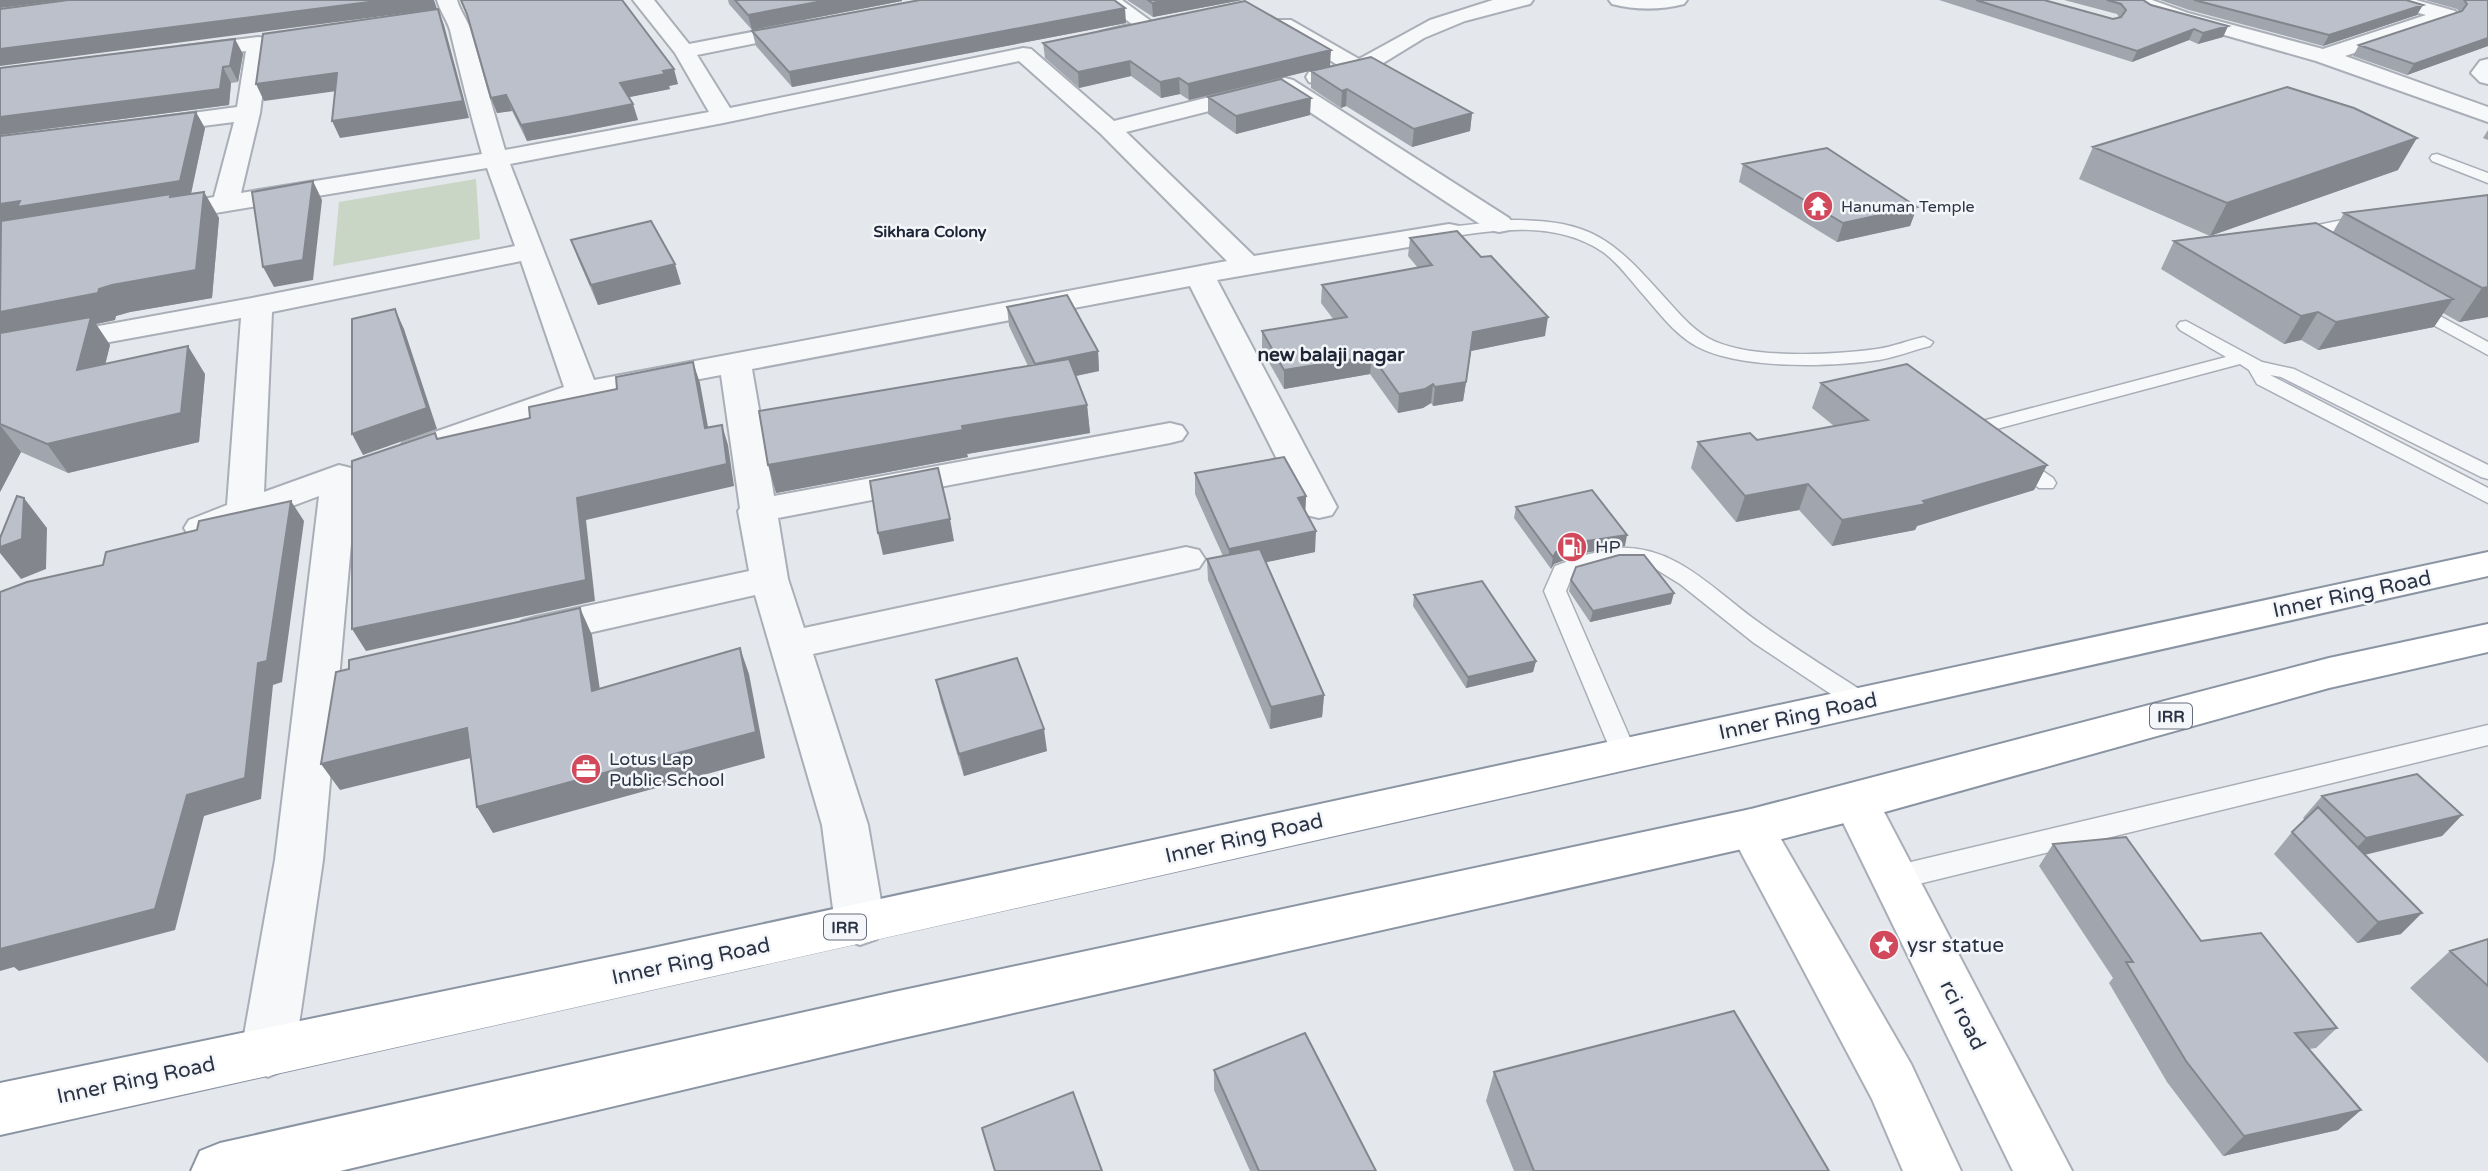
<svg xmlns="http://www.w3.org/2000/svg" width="2488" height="1171" font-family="'Varela Round',sans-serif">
	<rect width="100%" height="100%" fill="#e4e7ec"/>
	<!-- green -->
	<path fill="#c9d6c5" d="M476 179 480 239 333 266 339 202Z"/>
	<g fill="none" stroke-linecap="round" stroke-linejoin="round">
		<!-- service casing -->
		<g stroke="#a9aeb7" stroke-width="3">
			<path id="service" d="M2437 154 2488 173V183L2432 161 2430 158 2432 155Z
				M2367 215 2375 220 2373 223 2312 236 2311 241H2299L2295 233 2303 228Z
				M1511 220C1593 220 1613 240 1665 298 1678 312 1691 328 1708 338 1747 360 1833 355 1877 349 1893 347 1909 340 1924 337L1933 342 1930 346C1913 350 1897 357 1879 360 1831 367 1740 370 1696 346 1673 333 1657 310 1640 291 1628 277 1617 262 1603 252 1557 221 1501 229 1449 237L1441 232 1449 227Z
				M2412 301 2488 342V355L2406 310 2403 306 2406 302Z
				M2186 321 2262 362 2294 369 2488 465V479L2481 477 2281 377 2270 375 2488 488V503L2257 384 2249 370 2240 364 1974 435 1967 433 1964 429 1967 425 2226 357 2180 330 2177 326 2180 322Z
				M2017 456 2024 458 2053 478 2056 483 2053 488H2039L2010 466 2007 462 2010 458Z
				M1616 548C1676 544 1715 592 1761 624 1796 649 1833 672 1870 696L1873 702 1870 708 1861 711 1852 708 1754 643 1680 584 1654 568 1637 562 1616 563 1572 576 1566 591 1637 754 1633 761 1624 764 1615 761 1544 591 1555 566 1585 555Z
				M2488 725V745L1894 890 1884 886 1880 878 1884 870 1894 866Z"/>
		</g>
		<!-- minor casing -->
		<g stroke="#a9aeb7" stroke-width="4">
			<path id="minor" d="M437 0H457C460 11 467 19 470 29 482 70 493 110 505 150L709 112 675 53 633 0H654L689 44 804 22 811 24 814 28 811 32 697 55 730 108 1023 48 1031 49 1114 121 1285 78 1293 80 1509 218 1513 224 1509 230 1499 232 1489 230 1281 93 1126 132 1254 256 1449 224 1459 226 1463 232 1459 238 1449 240 1217 280 1337 507 1332 515 1319 518 1306 515 1301 507 1190 286 752 369 774 496 1170 423 1182 426 1187 433 1182 440 1170 443 778 518 788 579 804 628 1186 547 1199 550 1205 559 1199 568 1186 571 813 654 868 825 885 924 877 939 860 945 843 939 835 924 822 825 755 595 536 645 522 641 516 631 522 621 536 617 749 571 738 511 740 508 721 375 589 400 415 460 403 457 398 450 403 443 564 387 521 261 272 312 264 492 339 465 351 468 357 476 323 860 295 1052 287 1069 268 1077 249 1069 241 1052 275 860 319 496 202 540 189 536 184 528 189 520 227 505 241 318 0 362V344L257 297 515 246 487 168 161 222 152 220 148 214 152 208 214 197 234 122 148 133 140 131 136 126 140 121 148 119 237 107 246 51 186 58 178 57 175 52 178 47 258 37 266 38 269 43 260 113 241 193 482 154C470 113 460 72 450 30 447 20 440 11 437 0ZM1019 61 1101 134 1227 261 594 380 510 164 723 123Z
				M1099 0H1122L1159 27 1156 31C1140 36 1116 45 1100 40L1096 36 1100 32 1132 24Z
				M1493 0H1533L1530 4 1465 21 1424 38 1367 73 1317 84 1309 82 1306 77 1309 72 1339 66 1274 24 1277 20H1291L1359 59 1430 20Z
				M1609 0H1687L1684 4C1661 10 1635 10 1612 4Z
				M2126 0H2152L2188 13 2323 49 2426 15 2386 4 2383 0H2416L2455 11 2458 15 2455 19 2345 56 2488 107V122L2316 61 2147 13Z
				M2488 59V84L2480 82 2471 73 2480 61Z"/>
		</g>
		<!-- secondary casing -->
		<g stroke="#a9aeb7" stroke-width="4">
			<path id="secondary" d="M1856 784 1872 789 2072 1171H2013L1833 802 1840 789Z
				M1751 809 1767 815 1911 1064 1961 1171H1903L1872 1099 1728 828 1735 815Z"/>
		</g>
		<!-- trunk casing -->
		<g stroke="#8b94a3" stroke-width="4">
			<path id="trunk" d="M2488 552V576C1658 761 830 953 0 1135V1083L648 949Z
				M2488 624V652L2329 688 1856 820 1751 847 894 1040 340 1171H191L200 1151 220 1143 894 992 1751 809 2329 658Z"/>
		</g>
		<!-- service -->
		<use href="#service" fill="#f7f8fa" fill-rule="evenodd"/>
		<!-- minor -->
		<use href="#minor" fill="#f7f8fa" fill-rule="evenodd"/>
		<!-- secondary -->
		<use href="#secondary" fill="#fff" fill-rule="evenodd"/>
		<!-- trunk -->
		<use href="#trunk" fill="#fff" fill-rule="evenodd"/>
	</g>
	<!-- wall -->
	<path fill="#a1a5ae" d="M460 0H622L678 84 669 86 670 89 629 97 638 120 573 133 527 141 512 111 497 113 469 20Z
		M728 0H902V1L752 30 729 4Z
		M1127 0H1242L1153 17Z
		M1939 0H2044L2113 19 2119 17 2117 14 2064 0H2143L2151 5 2228 26 2223 37 2198 44 2189 40 2132 62Z
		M2160 0H2406L2417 15 2323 46 2189 10Z
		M2425 0H2488V46L2407 75 2353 56 2359 45 2459 12 2457 9Z
		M1126 23 792 87 756 46 752 31Z
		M1043 43 1330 66 1189 100 1180 94 1161 98 1131 76 1079 88 1045 58Z
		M243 54 238 82 231 83 229 105 0 135V68Z
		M1311 71 1472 113 1470 131 1412 147 1346 106 1341 108 1311 88Z
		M1208 97 1310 115 1236 134 1208 114Z
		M205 128 191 194 204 192 219 218 212 298 130 312 116 316 115 320 96 324 110 345 105 364 205 374 199 442 68 473 21 452 0 492V136Z
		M2488 130V140L2483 138Z
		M2093 147 2398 170 2210 236 2079 179Z
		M1743 164 1917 207 1910 226 1837 242 1739 182Z
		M2488 195V317L2459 322 2443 313 2434 327 2318 350 2301 340 2284 344 2161 269 2174 241 2333 232 2344 213Z
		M1410 238 1545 336 1471 351 1463 401 1433 406 1431 403 1423 408 1398 413 1370 374 1284 389 1262 350V331L1334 320 1321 303 1322 285 1418 268 1408 256Z
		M571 240 681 284 598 305 578 259Z
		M1007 307 1098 351 1099 371 1076 376 1087 405 1090 433 967 454 968 457 776 493 1028 366 1009 326Z
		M1821 383 2047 465 2034 490 1917 526 1915 530 1832 546 1799 510 1736 522 1691 468 1698 442 1757 440 1834 426 1812 408Z
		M1195 473 1306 496 1305 511 1315 552 1266 562 1324 695 1322 717 1270 729 1208 580 1207 559 1223 556 1195 494Z
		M1516 507 1625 546 1584 553 1554 564 1551 569 1514 518Z
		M1571 580 1671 604 1590 622 1569 591Z
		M1414 595 1536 661 1533 672 1466 688 1413 606Z
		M936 680 1047 751 964 776 941 702Z
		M2322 796 2462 815 2442 836 2365 855 2401 934 2357 943 2274 854 2292 832 2305 820 2303 818Z
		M2053 844 2337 1028 2316 1048 2309 1049 2361 1110 2338 1130 2223 1156 2167 1082 2109 983 2113 978 2039 866Z
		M2488 939V1063L2410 988 2450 951Z
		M1214 1070 1376 1171H1250L1214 1090Z
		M1494 1072 1829 1171H1514L1486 1101Z"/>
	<!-- shaded-wall -->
	<path fill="#83868d" d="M0 0H65L0 8Z
		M385 0H434L437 9 0 66V49Z
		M828 0H902V1L752 30 748 15Z
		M1166 0H1242L1153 17 1152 3Z
		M2423 5 2417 15 2323 46 2329 35Z
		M1125 8 1126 23 792 87 789 72Z
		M438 9 444 25 469 118 340 138 332 121Z
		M2228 26 2223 37 2198 44 2203 33Z
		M2194 29 2189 40 2132 62 2137 51Z
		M2488 38V46L2407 75 2414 64Z
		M235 39 243 54 238 82 230 66Z
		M1331 50 1330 66 1189 100 1188 84Z
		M1130 61 1131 76 1079 88 1078 72Z
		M223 67 231 83 229 105 0 135V117Z
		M674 69 678 84 669 86 670 89 625 98 620 83Z
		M337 73 344 90 264 101 256 84Z
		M1179 78 1180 94 1161 98 1160 82Z
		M1347 89 1346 106 1341 108 1342 91Z
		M506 95 512 111 497 113 491 98Z
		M1311 98 1310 115 1236 134V116Z
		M633 104 638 120 573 133 527 141 521 125Z
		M196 112 205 128 190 198 0 224V204Z
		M1472 113 1470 131 1412 147 1414 129Z
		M2417 138 2398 170 2210 236 2227 203Z
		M313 181 322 200 313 280 274 287 263 267Z
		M204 192 219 218 212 298 130 312 116 316 115 320 96 324 110 345 97 398 0 343V312L99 289Z
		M1917 207 1910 226 1837 242 1843 223Z
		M675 264 681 284 598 305 591 285Z
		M2488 287V317L2459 322 2482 288Z
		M2453 299 2434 327 2318 350 2336 322Z
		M395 309 404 329 437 429 363 455 352 434Z
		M2318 312 2301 340 2284 344 2301 316Z
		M1548 317 1545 336 1471 351 1463 401 1433 406 1435 387 1473 332Z
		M188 346 205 374 199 442 68 473 47 444Z
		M1098 351 1099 371 1037 384 1035 364Z
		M1372 356 1370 374 1284 389V370Z
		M693 362 700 383 712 449 705 428Z
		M1433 384 1431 403 1423 408 1398 413 1399 394Z
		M1087 405 1090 433 967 454 968 457 776 493 768 465 962 426Z
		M0 425 21 452 0 492Z
		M722 425 728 445 734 486 586 520 595 601 366 651 352 629 577 498Z
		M2047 465 2034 490 1917 526 1915 530 1832 546 1842 520 1923 501Z
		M1808 484 1799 510 1736 522 1745 496Z
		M1306 496 1305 518 1298 498Z
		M24 498 47 528 46 569 21 579 0 553V547Z
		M291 501 304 521 282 682 273 685 261 799 204 816 175 930 19 971 14 967 0 971V947L187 795 258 663Z
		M950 519 954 541 883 555 878 533Z
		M1316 531 1315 552 1229 570V549Z
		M1627 535 1625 546 1584 553 1554 564 1551 569 1553 557 1556 552 1587 541Z
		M1674 593 1671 604 1590 622 1593 611Z
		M580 608 592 635 604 718 592 691Z
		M740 648 749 674 765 758 493 833 477 807Z
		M1536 661 1533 672 1466 688 1468 677Z
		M1324 695 1322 717 1270 729 1271 707Z
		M467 728 483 755 340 790 321 764Z
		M1044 729 1047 751 964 776 959 754Z
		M2462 815 2442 836 2346 859 2366 838Z
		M2422 913 2401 934 2357 943 2378 922Z
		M2361 1110 2338 1130 2223 1156 2244 1136Z"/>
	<!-- building -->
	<path fill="#bbc0ca" stroke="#83868d" stroke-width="2" d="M68 0H385L0 49V9Z
		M461 0H622L674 69 663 71 665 74 620 83 633 104 567 117 521 125 506 95 491 98 467 14Z
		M735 0H828L748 15Z
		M920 0H1114L1125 8 789 72 752 31Z
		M1148 0H1166L1152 3Z
		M1976 0H2044L2113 19 2121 17 2126 10 2121 4 2107 0H2143L2151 5 2228 26 2203 33 2194 29 2137 51Z
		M2194 0H2406L2423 5 2329 35Z
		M2464 0H2488V38L2414 64 2359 45 2462 11 2467 4Z
		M1245 1 1331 50 1188 84 1179 78 1160 82 1130 61 1078 72 1043 43Z
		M438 9 463 101 332 121 337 73 256 84 263 34Z
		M235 39 230 66 223 67 220 89 0 117V68Z
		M1371 57 1472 113 1414 129 1347 89 1342 91 1311 71Z
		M1281 79 1311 98 1236 116 1208 97Z
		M2287 87 2354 108 2417 138 2227 203 2093 147Z
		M196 112 180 181 17 207 20 201 0 204V136Z
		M1827 148 1917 207 1843 223 1743 164Z
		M313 181 303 260 263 267 252 192Z
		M204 192 196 270 112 285 99 289 98 293 0 312 1 221 171 194 170 197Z
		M2488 195V287L2482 288 2344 213Z
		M651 221 675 264 591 285 571 240Z
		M2316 223 2453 299 2336 322 2318 312 2301 316 2174 241Z
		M1457 231 1481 257 1491 256 1548 317 1473 332 1466 382 1435 387 1433 384 1425 389 1399 394 1372 356 1284 370 1262 331 1347 317 1322 285 1432 265 1410 238Z
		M1067 295 1098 351 1035 364 1007 307Z
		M395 309 427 408 352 434V319Z
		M91 317 77 370 188 346 181 413 47 444 0 424V333Z
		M1069 359 1087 405 962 426 963 430 768 465 759 411Z
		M693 362 705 428 722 425 727 464 577 498 586 580 352 629V461L435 433 437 439 530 418 529 407 617 389 616 377Z
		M1907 364 2047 465 1923 501 1926 504 1842 520 1808 484 1745 496 1698 442 1750 433 1757 440 1868 420 1821 383Z
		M1284 457 1306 496 1298 498 1316 531 1229 549 1195 473Z
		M938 468 950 519 878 533 870 481Z
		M1592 490 1627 535 1587 541 1556 552 1553 557 1516 507Z
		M17 496 24 498 22 539 0 547V538Z
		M291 501 267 661 258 663 245 778 187 795 155 909 0 949V592L27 582 103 565 106 552 197 530 199 521Z
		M1260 549 1324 695 1271 707 1207 559Z
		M1619 555H1644L1674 593 1593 611 1571 580 1576 567Z
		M1482 581 1536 661 1468 677 1414 595Z
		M580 608 592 691 740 648 756 732 477 807 467 728 321 764 336 672 349 669V660Z
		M1017 658 1044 729 959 754 936 680Z
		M2417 774 2462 815 2366 838 2322 796Z
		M2318 807 2422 913 2378 922 2292 832Z
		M2126 837 2201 941 2261 933 2337 1028 2295 1033 2361 1110 2244 1136 2186 1061 2126 962H2133L2053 844Z
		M2488 939V986L2450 951Z
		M1734 1011 1829 1171H1534L1494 1072Z
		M1305 1033 1376 1171H1259L1214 1070Z
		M1073 1092 1102 1171H995L982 1128Z"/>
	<!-- icons -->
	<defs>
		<g id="temple-disc" transform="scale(1.575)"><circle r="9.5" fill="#d1495b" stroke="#f4f6f9"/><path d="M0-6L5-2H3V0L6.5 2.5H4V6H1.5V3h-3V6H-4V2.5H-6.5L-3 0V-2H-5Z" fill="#fff"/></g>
		<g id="fuel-disc" transform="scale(1.575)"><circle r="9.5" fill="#d1495b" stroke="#f4f6f9"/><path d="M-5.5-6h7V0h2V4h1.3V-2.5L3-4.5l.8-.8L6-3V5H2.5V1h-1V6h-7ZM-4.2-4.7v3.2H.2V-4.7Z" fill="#fff"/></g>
		<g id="office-disc" transform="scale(1.575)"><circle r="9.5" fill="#d1495b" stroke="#f4f6f9"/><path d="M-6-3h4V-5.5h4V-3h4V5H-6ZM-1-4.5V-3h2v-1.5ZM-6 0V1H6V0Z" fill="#fff"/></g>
		<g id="sight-disc" transform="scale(1.575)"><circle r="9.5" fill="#d1495b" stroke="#f4f6f9"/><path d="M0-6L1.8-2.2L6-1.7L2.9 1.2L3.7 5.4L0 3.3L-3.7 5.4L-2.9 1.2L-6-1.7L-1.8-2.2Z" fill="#fff"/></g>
	</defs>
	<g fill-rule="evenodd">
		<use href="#temple-disc" x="1818" y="206"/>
		<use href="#fuel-disc" x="1572" y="547"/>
		<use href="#office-disc" x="586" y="769"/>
		<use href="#sight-disc" x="1884" y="945"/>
	</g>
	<g text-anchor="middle" stroke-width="5" stroke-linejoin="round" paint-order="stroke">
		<!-- far-poi labels -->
		<g font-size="16" fill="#2b3445" stroke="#f4f6f9" text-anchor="start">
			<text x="1841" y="212">Hanuman Temple</text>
		</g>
		<!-- far-neighbourhood labels -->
		<g font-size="16" font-weight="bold" fill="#1d2536" stroke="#f4f6f9">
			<text x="930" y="237">Sikhara Colony</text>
		</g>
		<!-- shield labels -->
		<g fill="#f4f6f9" stroke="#676e7b" stroke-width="2">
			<rect x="2150" y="703.5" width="42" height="25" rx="5"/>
			<rect x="824" y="914.5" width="42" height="25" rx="5"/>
		</g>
		<g font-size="16" font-weight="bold" fill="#2b3445">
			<text x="2171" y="722">IRR</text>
			<text x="845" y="933">IRR</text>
		</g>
		<!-- poi labels -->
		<g font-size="18" fill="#2b3445" stroke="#f4f6f9" text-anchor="start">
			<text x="1595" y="553">HP</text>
			<text x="609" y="765">Lotus Lap<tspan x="609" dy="21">Public School</tspan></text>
		</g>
		<!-- neighbourhood labels -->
		<g font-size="19" font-weight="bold" fill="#1d2536" stroke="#f4f6f9">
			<text x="1331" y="361">new balaji nagar</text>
		</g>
		<!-- near-street labels -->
		<g font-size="21" fill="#2b3445" stroke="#f4f6f9">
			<text transform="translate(2352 594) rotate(-12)" y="7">Inner Ring Road</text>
			<text transform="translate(1798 716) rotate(-12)" y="7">Inner Ring Road</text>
			<text transform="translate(1244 838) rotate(-13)" y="7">Inner Ring Road</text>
			<text transform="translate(691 961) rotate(-12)" y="7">Inner Ring Road</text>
			<text transform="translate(1963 1015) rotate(63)" y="7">rci road</text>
			<text transform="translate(136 1080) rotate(-12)" y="7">Inner Ring Road</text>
		</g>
		<!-- near-poi labels -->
		<g font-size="21" fill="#2b3445" stroke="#f4f6f9" text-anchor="start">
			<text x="1907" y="952">ysr statue</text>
		</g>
	</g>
</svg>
